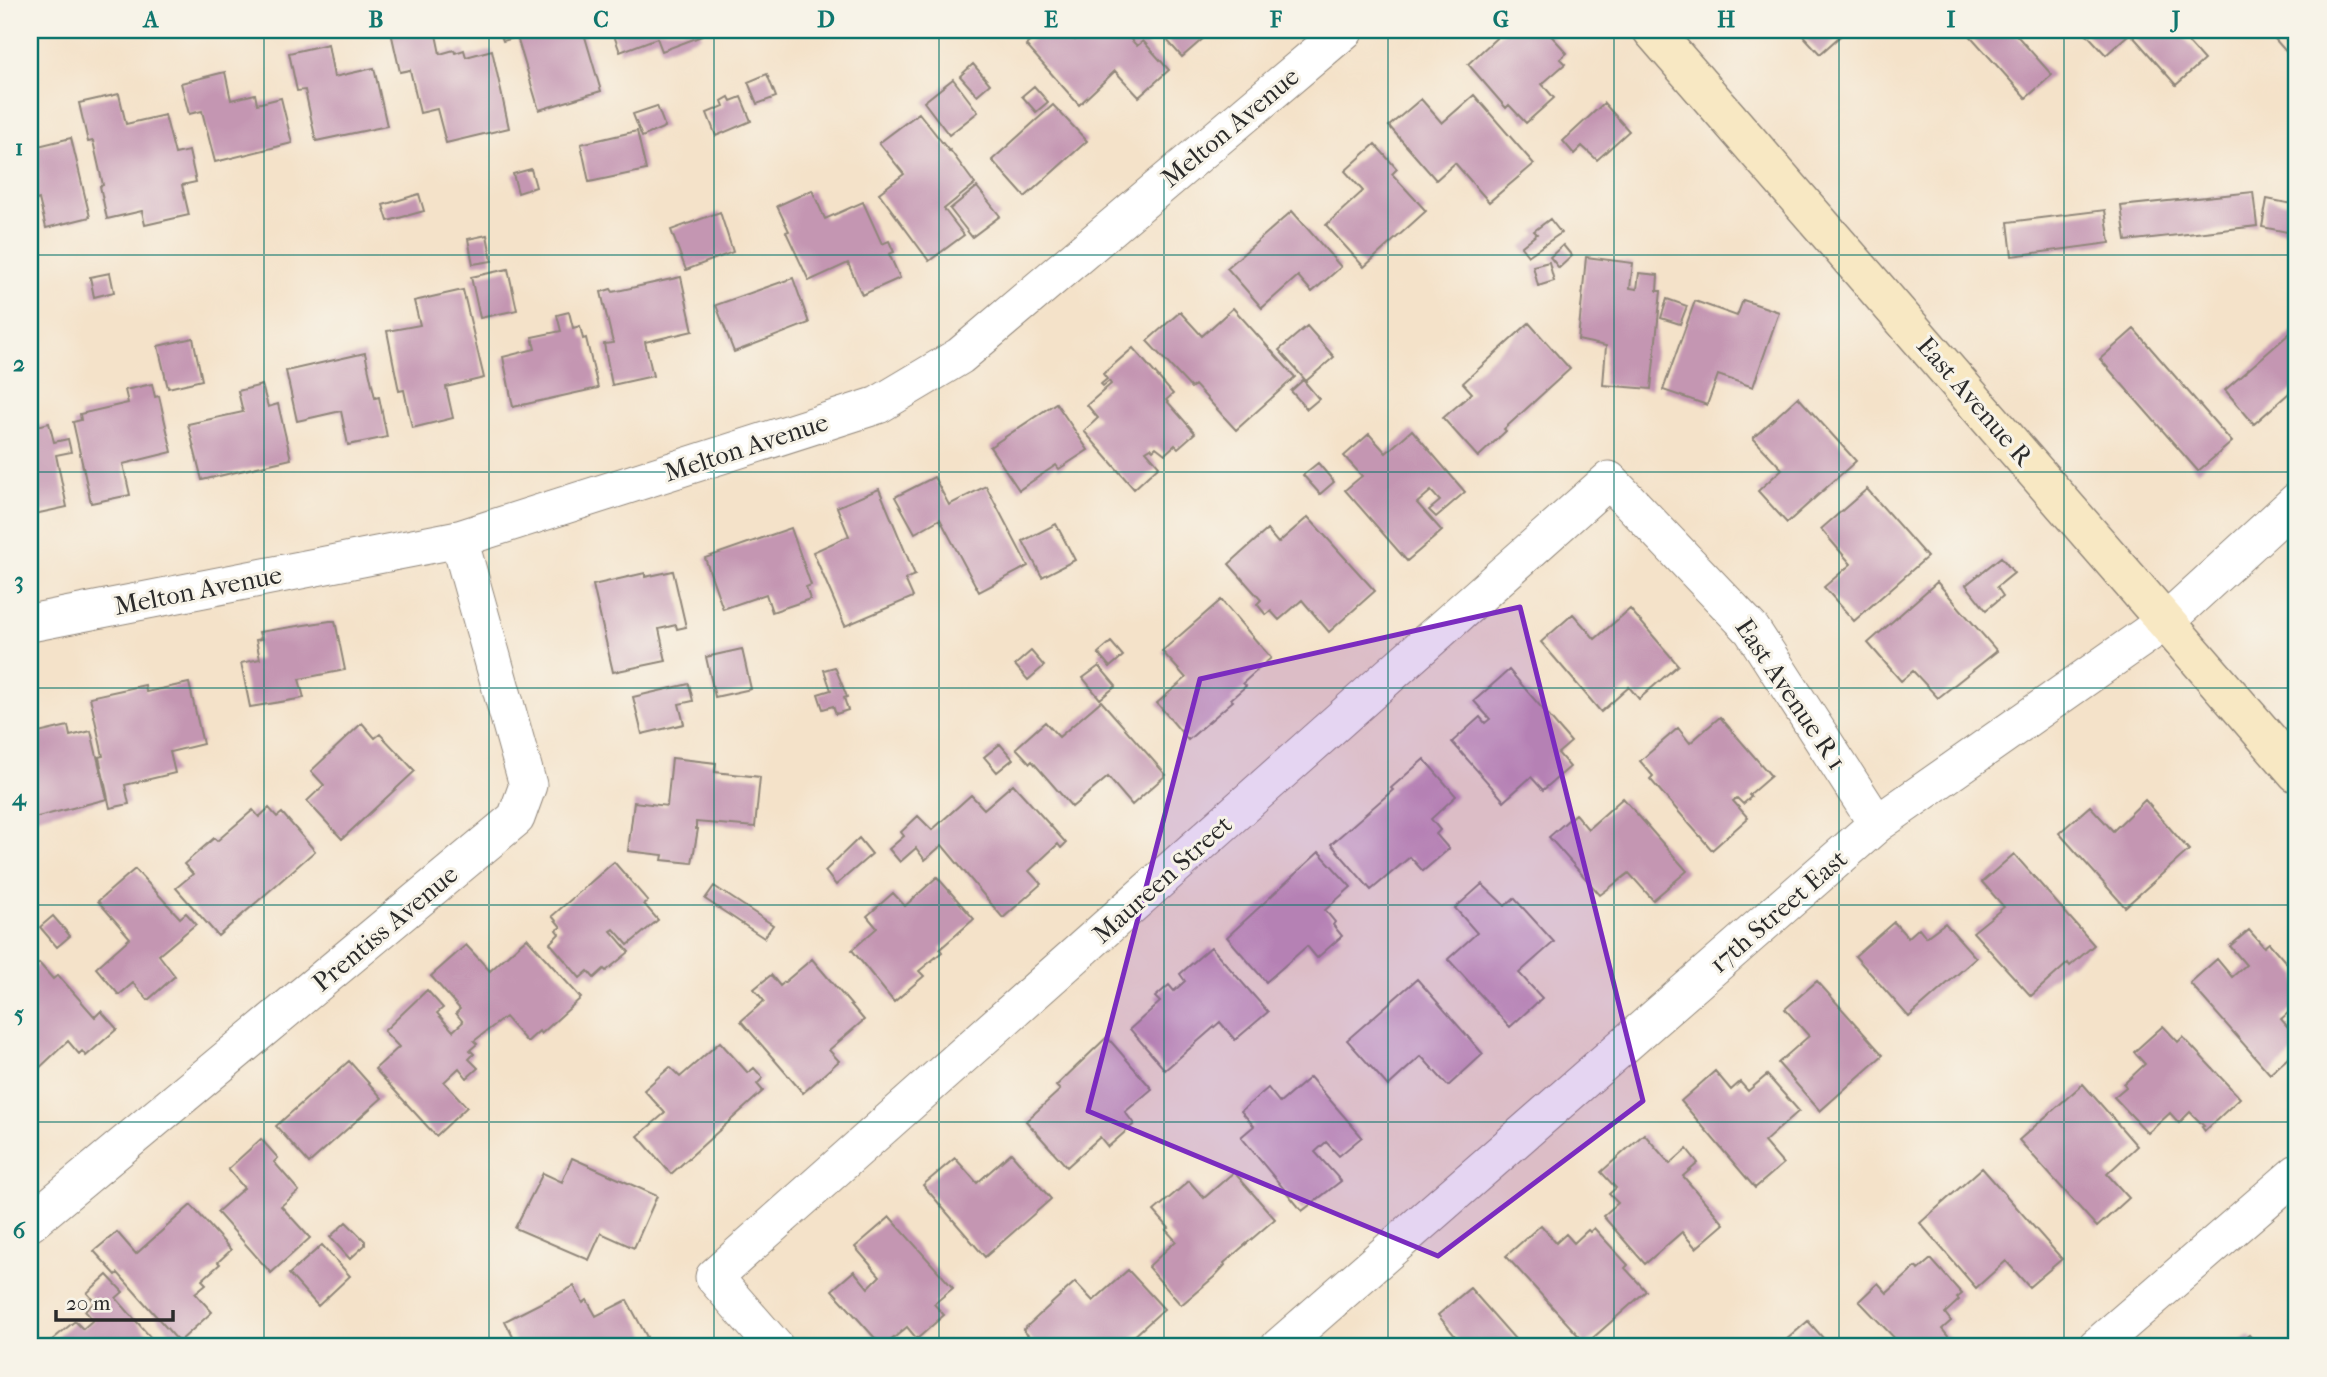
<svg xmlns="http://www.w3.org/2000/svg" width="2327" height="1377" font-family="'IM FELL French Canon',serif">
	<rect width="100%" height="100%" fill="#f7f3e8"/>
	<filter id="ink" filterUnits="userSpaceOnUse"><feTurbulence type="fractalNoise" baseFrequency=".0143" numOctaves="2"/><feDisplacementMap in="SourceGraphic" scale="14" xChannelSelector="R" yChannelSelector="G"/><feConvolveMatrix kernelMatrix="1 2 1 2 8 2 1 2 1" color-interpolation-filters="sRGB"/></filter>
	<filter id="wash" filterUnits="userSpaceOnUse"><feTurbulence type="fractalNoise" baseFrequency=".00686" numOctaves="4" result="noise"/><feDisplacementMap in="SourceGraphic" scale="28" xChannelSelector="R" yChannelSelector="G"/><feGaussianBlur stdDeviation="1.57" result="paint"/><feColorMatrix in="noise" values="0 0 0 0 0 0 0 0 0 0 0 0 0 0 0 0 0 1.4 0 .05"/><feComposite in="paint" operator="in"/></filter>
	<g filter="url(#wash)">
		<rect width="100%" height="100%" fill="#f4e2c9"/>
		<g id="blocks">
			<!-- building -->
			<path fill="#c496b2" d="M401 30H435L440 54 454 50 455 53 464 50 466 57 492 50 509 128 446 143 437 109 420 113 410 70 400 72 391 32Z
				M499 30H583L601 91 539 110 517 37 503 41Z
				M612 30H699L702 36 662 51 657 38 620 52Z
				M1043 30H1064L1075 40 1086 30H1122L1137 46 1143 41 1169 70 1139 97 1115 71 1079 105 1026 45Z
				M1158 30H1213L1182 57Z
				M1505 30H1546L1567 53 1560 59 1565 64 1542 84 1554 98 1526 123 1509 105 1506 108 1468 64Z
				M1798 30H1847L1820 54Z
				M1965 30H2012L2052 75 2026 98Z
				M2083 30H2177L2204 60 2176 85 2130 33 2106 55Z
				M2267 30H2297V64Z
				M328 44 334 77 374 68 387 126 316 141 305 90 297 91 289 53Z
				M973 64 990 84 977 95 960 76Z
				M225 72 231 100 255 94 257 104 281 98 292 143 215 162 202 111 189 114 181 83Z
				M767 74 776 97 757 104 748 82Z
				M953 79 978 112 949 135 924 102Z
				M1034 86 1048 102 1036 112 1022 96Z
				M119 94 126 124 165 115 175 154 189 151 196 182 182 185 189 215 145 225 142 211 107 219 100 186 103 185 93 141 88 142 79 103Z
				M1474 95 1534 164 1489 202 1455 163 1436 180 1389 126 1421 99 1442 123Z
				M729 97 731 101 741 97 751 121 716 136 707 113 724 106 722 101Z
				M1604 103 1629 131 1597 160 1582 146 1574 154 1563 141Z
				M1053 105 1087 141 1025 197 992 160Z
				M657 106 665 127 642 137 633 114Z
				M919 113 949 151 950 150 975 184 944 209 964 235 929 261 879 193 904 174 879 143Z
				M637 131 646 170 589 182 581 144Z
				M71 138 90 217 46 228 39 199 30 202V148Z
				M1375 144 1397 169 1392 174 1426 211 1364 267 1326 225 1363 191 1345 171Z
				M531 169 536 187 518 193 513 174Z
				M977 187 1000 216 972 237 950 209Z
				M812 190 825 219 863 202 882 244 889 241 894 252 889 254 900 278 862 295 848 263 809 281 786 232 789 231 777 206Z
				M2253 192 2257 226 2126 241 2121 206Z
				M419 194 424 211 388 221 383 205Z
				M2267 199 2297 205V234L2262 227Z
				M2105 210 2110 243 2012 256 2008 222Z
				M1292 211 1341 267 1312 292 1298 276 1262 308 1227 268Z
				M720 212 733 252 686 270 671 230Z
				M1550 219 1561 233 1528 256 1521 247 1537 234 1534 231Z
				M487 235 492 261 473 264 468 239Z
				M1563 245 1572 256 1559 268 1550 257Z
				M1586 257 1633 263 1630 288 1637 289 1639 273 1658 275 1657 291H1661L1651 389 1603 385 1606 346 1578 340Z
				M1549 262 1554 281 1538 286 1533 266Z
				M508 269 517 310 480 318 471 277Z
				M110 273 114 292 94 297 90 277Z
				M681 277 693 331 645 342 653 376 612 385 604 344 613 343 601 292 611 289 613 292Z
				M793 278 809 323 734 352 716 305Z
				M463 290 484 378 446 387 453 418 412 428 404 390 399 391 387 331 420 325 414 301Z
				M1667 299 1687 306 1680 324 1661 318Z
				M1743 300 1779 312 1753 387 1718 375 1707 405 1663 390 1695 301 1737 316Z
				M1233 308 1295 377 1236 430 1195 385 1191 388 1147 341 1180 312 1202 336Z
				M569 312 573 328 580 326 583 339 586 338 598 388 513 407 503 357 535 349 532 337 561 331 557 315Z
				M1529 323 1570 369 1504 429 1506 431 1478 457 1443 418 1472 393 1463 383Z
				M1307 326 1334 357 1306 381 1279 350Z
				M2297 327V386L2254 424 2225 390Z
				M2134 329 2232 442 2198 471 2100 359Z
				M193 338 202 380 168 388 158 346Z
				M1133 348 1173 394 1166 400 1195 433 1178 448 1175 445 1165 454 1156 447 1153 450 1151 448 1146 451 1159 466 1134 489 1084 431 1098 418 1087 405 1111 384 1109 381 1103 386 1101 384 1107 379 1103 374Z
				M365 353 375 398 379 397 387 437 348 445 341 411 297 421 286 371Z
				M1303 380 1319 399 1307 409 1291 391Z
				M152 384 155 397 159 396 172 452 123 464 130 495 91 503 73 422 81 420 80 414 128 403 125 390Z
				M262 385 268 407 278 404 291 459 202 480 188 424 243 412 238 391Z
				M1798 397 1856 461 1787 523 1758 491 1782 469 1753 438Z
				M1056 403 1088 450 1059 469 1056 465 1019 490 990 447Z
				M49 423 54 442 68 439 71 452 56 455 67 507 30 515V428Z
				M1412 430 1465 492 1436 517 1429 510 1440 501 1431 491 1417 503 1442 531 1407 561 1345 490 1362 476 1344 456 1369 434 1386 453Z
				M1318 463 1334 482 1320 494 1303 475Z
				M934 477 949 505 986 486 1028 566 979 592 940 519 915 533 895 497Z
				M879 489 915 575 905 579 913 597 845 626 813 552 849 536 837 507Z
				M1867 489 1927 557 1854 621 1824 587 1851 564 1821 529Z
				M1308 517 1375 591 1329 632 1302 600 1279 620 1271 611 1266 615 1257 604 1261 600 1229 564 1267 530 1278 543Z
				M1056 524 1075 560 1042 577 1023 541Z
				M791 528 811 585 806 587 810 599 772 612 766 594 723 609 705 558Z
				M2001 557 2014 573 1997 587 2003 596 1986 610 1966 585Z
				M673 571 686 627 677 629 676 625 659 629 666 661 613 672 593 585 645 573V577Z
				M1937 582 1997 651 1938 698 1913 671 1901 681 1868 643Z
				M1221 600 1271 658 1243 683 1246 686 1231 699 1233 701 1188 740 1157 703 1186 678 1162 651Z
				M1630 609 1678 665 1639 699 1629 687 1601 712 1541 642 1573 614 1595 639Z
				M330 621H335L345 670 299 679 304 698 250 707 241 663 260 659 256 640 261 639 259 632Z
				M1111 642 1123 656 1110 667 1098 653Z
				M742 649 751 689 715 697 706 657Z
				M1031 651 1044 666 1028 680 1015 665Z
				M1099 666 1116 686 1100 699 1083 678Z
				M835 667 847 697 844 698 848 710 836 714 833 706 823 709 818 694 831 690 824 670Z
				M1509 670 1571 742 1558 753 1570 767 1543 790 1531 777 1504 801 1452 742 1480 717 1485 723 1490 719 1474 701Z
				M189 683 203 744 170 752 175 773 125 785 129 804 110 808 99 757 103 756 90 697 145 685 146 692Z
				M689 684 693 701 679 704 684 724 642 734 633 697Z
				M1101 701 1166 775 1132 805 1108 777 1072 807 1032 761 1030 763 1016 748 1045 722 1059 737Z
				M1720 717 1771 776 1749 795 1751 797 1743 804 1737 798 1733 801 1748 818 1712 850 1650 779 1653 776 1640 761 1678 728 1690 743Z
				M362 723 375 738 380 734 415 771 342 839 307 801 324 785 311 771Z
				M68 726 70 736 91 731 107 799 30 819V735Z
				M1000 744 1013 759 997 772 984 757Z
				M672 758 716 763 715 772 760 777 755 827 696 822V829H698L692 863 662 860 663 855 628 851 634 802 667 806Z
				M1424 759 1456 796 1431 819 1440 830 1436 834 1449 849 1423 871 1410 857 1371 890 1331 844 1393 790 1391 788Z
				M1013 784 1066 843 1061 848 1058 844 1029 871 1041 884 1003 918 942 845 925 860 916 848 900 862 889 849 904 836 901 832 918 816 932 830 971 795 984 809Z
				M1623 798 1687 871 1653 900 1629 873 1600 895 1549 837 1575 814 1588 829Z
				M2145 800 2189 850 2125 907 2059 833 2090 806 2113 831Z
				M269 808 277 817 282 813 315 851 218 936 176 888 193 874 184 864 214 838 217 841 253 810 259 817Z
				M859 838 872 854 836 885 825 871Z
				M1319 852 1351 887 1325 910 1335 922 1333 925 1342 936 1317 958 1307 946 1266 982 1227 937Z
				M2014 854 2094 945 2070 966 2068 963 2031 996 1973 932 2004 907 1982 882Z
				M614 862 648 901 644 904 658 920 628 945 614 929 611 931 629 952 606 971 604 969 594 978 588 971 580 978 550 943 559 934 556 930 561 927 552 916Z
				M135 869 180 918 186 913 196 924 159 955 175 976 148 1000 133 983 119 995 96 968 130 938 98 901Z
				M937 877 974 919 940 949 942 952 919 971 924 976 894 1002 852 950 877 928 867 916 893 893 905 906Z
				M1482 884 1505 906 1514 898 1554 942 1519 973 1542 998 1510 1027 1448 959 1477 933 1455 908Z
				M714 886 773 925 764 938 705 899Z
				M53 916 70 936 57 947 40 927Z
				M1894 922 1908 938 1919 928 1926 937 1945 923 1976 958 1909 1017 1855 956Z
				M2249 930 2264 947 2269 943 2297 975V1005L2281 1019 2297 1038V1050L2270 1074 2190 983 2217 959 2232 977 2246 965 2230 946Z
				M527 938 581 998 541 1034 539 1031 527 1042 505 1017 474 1041 477 1044 470 1050 474 1054 469 1059 478 1068 467 1078 459 1068 444 1082 467 1107 436 1136 375 1069 399 1047 384 1031 427 990 443 1008 437 1013 453 1031 463 1022 456 1013 460 1009 431 976 466 945 490 971Z
				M1211 947 1268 1012 1235 1040 1220 1022 1165 1070 1130 1029 1160 1002 1155 997 1169 985 1174 991 1185 981 1180 974Z
				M812 959 864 1020 829 1050 839 1061 803 1093 741 1021 764 1001 754 989 771 975 780 986Z
				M39 963 53 979 58 975 95 1017 101 1011 117 1029 86 1056 82 1051 79 1054 68 1041 34 1073 30 1068V972Z
				M1417 979 1483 1054 1448 1086 1421 1056 1388 1086 1347 1040Z
				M1817 981 1883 1055 1820 1111 1778 1063 1809 1036 1785 1009Z
				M2163 1026 2178 1042 2183 1037 2240 1098 2205 1131 2202 1127 2204 1126 2190 1112 2179 1123 2170 1113 2148 1133 2114 1097 2126 1087 2124 1084 2145 1064 2134 1052Z
				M1107 1037 1152 1089 1125 1112 1134 1124 1108 1147 1100 1137 1067 1167 1026 1121 1060 1090 1056 1086Z
				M720 1042 748 1073 754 1068 763 1078 757 1084 763 1091 671 1174 638 1136 665 1113 644 1090 670 1067 680 1077Z
				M349 1061 382 1098 309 1163 276 1126Z
				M1715 1071 1731 1090 1740 1082 1748 1091 1767 1075 1799 1111 1764 1142 1783 1164 1755 1188 1681 1101Z
				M1310 1077 1362 1137 1339 1156 1326 1142 1315 1152 1341 1181 1302 1211 1241 1137 1254 1126 1241 1111 1268 1088 1280 1103Z
				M2083 1084 2137 1146 2107 1174 2129 1198 2097 1227 2019 1140Z
				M1644 1134 1670 1164 1687 1149 1698 1163 1683 1176 1724 1224 1696 1248 1682 1232 1645 1264 1603 1216 1618 1203 1609 1194 1616 1188 1601 1172Z
				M261 1139 278 1158 274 1162 299 1191 281 1206 310 1238 271 1273 217 1212 244 1188 228 1169Z
				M1011 1153 1051 1199 985 1257 923 1185 955 1158 977 1183Z
				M572 1158 657 1196 634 1248 601 1233 589 1260 515 1228 543 1173 562 1182Z
				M1982 1168 2062 1259 2029 1287 2006 1261 1976 1288 1920 1223Z
				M1234 1172 1275 1219 1224 1263 1225 1265 1214 1277 1181 1305 1148 1267 1176 1241 1166 1230 1169 1228 1154 1211 1189 1181 1204 1198Z
				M191 1205 231 1250 218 1262 220 1264 202 1280 206 1284 195 1293 212 1312 179 1342 118 1273 116 1275 94 1251 117 1232 136 1254Z
				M890 1217 953 1288 934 1304 944 1315 917 1339 907 1327 883 1347 832 1290 854 1271 868 1288 880 1276 855 1247Z
				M346 1222 365 1241V1245L350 1259 330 1237Z
				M1541 1225 1556 1243 1566 1234 1574 1243 1588 1230 1590 1232 1594 1228 1628 1265 1625 1268 1646 1291 1586 1344 1506 1256Z
				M322 1245 350 1276 318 1306 289 1274Z
				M1931 1259 1962 1294 1957 1298 1959 1300 1945 1313 1951 1321 1942 1329 1956 1346 1903 1347 1859 1301 1878 1283 1887 1293 1916 1267 1918 1270Z
				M1128 1270 1164 1309 1131 1339 1135 1343 1130 1347H1039L1023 1330 1075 1282 1093 1301Z
				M107 1275 123 1292 116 1298 151 1338 141 1347H59L52 1340 75 1321 83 1329 93 1320 85 1311 95 1302 87 1293Z
				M574 1286 583 1303 587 1300 596 1316 627 1300 647 1337 627 1347H518L505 1321Z
				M1470 1288 1522 1347H1454L1460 1342 1438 1315Z
				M1808 1321 1831 1347H1778Z
				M2249 1335 2259 1347H2234Z"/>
		</g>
	</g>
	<g filter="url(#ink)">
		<use href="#blocks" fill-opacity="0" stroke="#90867a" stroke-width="2"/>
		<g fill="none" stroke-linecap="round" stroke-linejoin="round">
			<!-- minor casing -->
			<g stroke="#90867a" stroke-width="39">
				<path id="minor" d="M30 623 459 539 878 405 960 356 1345 30
					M30 1223 516 818 528 785 459 539
					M775 1347 714 1277 1609 480 1752 630 1877 824
					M1279 1347 1877 824 2166 621 2297 501
					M2096 1347 2297 1173"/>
			</g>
			<!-- secondary casing -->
			<g stroke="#90867a" stroke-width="41">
				<path id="secondary" d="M1652 30 2297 773"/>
			</g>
			<!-- minor -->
			<use href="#minor" stroke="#fff" stroke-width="37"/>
			<!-- secondary -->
			<use href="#secondary" stroke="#f8e8c3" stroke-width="38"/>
		</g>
	</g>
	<!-- marked area -->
	<path fill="#7b2cbf" fill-opacity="0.2" stroke="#7b2cbf" stroke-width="5" stroke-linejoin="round" d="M1520 607 1643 1101 1438 1256 1088 1111 1200 679Z"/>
	<!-- grid -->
	<path fill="none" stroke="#0f766e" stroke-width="2" stroke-opacity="0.55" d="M264 30V1347M489 30V1347M714 30V1347M939 30V1347M1164 30V1347M1388 30V1347M1614 30V1347M1839 30V1347M2064 30V1347M30 255H2297M30 472H2297M30 688H2297M30 905H2297M30 1122H2297"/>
	<g text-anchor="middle" stroke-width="6" stroke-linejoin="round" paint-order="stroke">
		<!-- street labels -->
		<g font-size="26" fill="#2b2b2b" stroke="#f7f3e8">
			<text transform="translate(1230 127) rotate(-40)" y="9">Melton Avenue</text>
			<text transform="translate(1975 401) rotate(49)" y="9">East Avenue R</text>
			<text transform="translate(746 447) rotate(-18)" y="9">Melton Avenue</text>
			<text transform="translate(198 590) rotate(-11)" y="9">Melton Avenue</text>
			<text transform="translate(1791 694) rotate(56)" y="9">East Avenue R 1</text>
			<text transform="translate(1162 879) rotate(-42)" y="9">Maureen Street</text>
			<text transform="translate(1778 911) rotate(-41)" y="9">17th Street East</text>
			<text transform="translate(385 928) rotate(-40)" y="9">Prentiss Avenue</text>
		</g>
	</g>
	<!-- margin -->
	<rect width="2327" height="1377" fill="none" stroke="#f7f3e8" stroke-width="77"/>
	<!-- scale -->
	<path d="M56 1310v10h117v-10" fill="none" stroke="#2b2b2b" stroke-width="3.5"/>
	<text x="66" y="1310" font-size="21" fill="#2b2b2b" stroke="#f7f3e8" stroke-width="5" paint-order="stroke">20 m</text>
	<rect x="38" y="38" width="2250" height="1300" fill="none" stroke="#0f766e" stroke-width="2.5"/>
	<g font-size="23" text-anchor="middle" font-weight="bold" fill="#0f766e">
		<text x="151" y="27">A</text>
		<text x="376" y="27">B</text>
		<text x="601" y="27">C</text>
		<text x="826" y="27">D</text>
		<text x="1051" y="27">E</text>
		<text x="1276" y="27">F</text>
		<text x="1501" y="27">G</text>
		<text x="1726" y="27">H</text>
		<text x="1951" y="27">I</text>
		<text x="2176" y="27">J</text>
		<text x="19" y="155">1</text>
		<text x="19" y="371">2</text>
		<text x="19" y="588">3</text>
		<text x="19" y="805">4</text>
		<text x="19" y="1021">5</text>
		<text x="19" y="1238">6</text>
	</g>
</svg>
